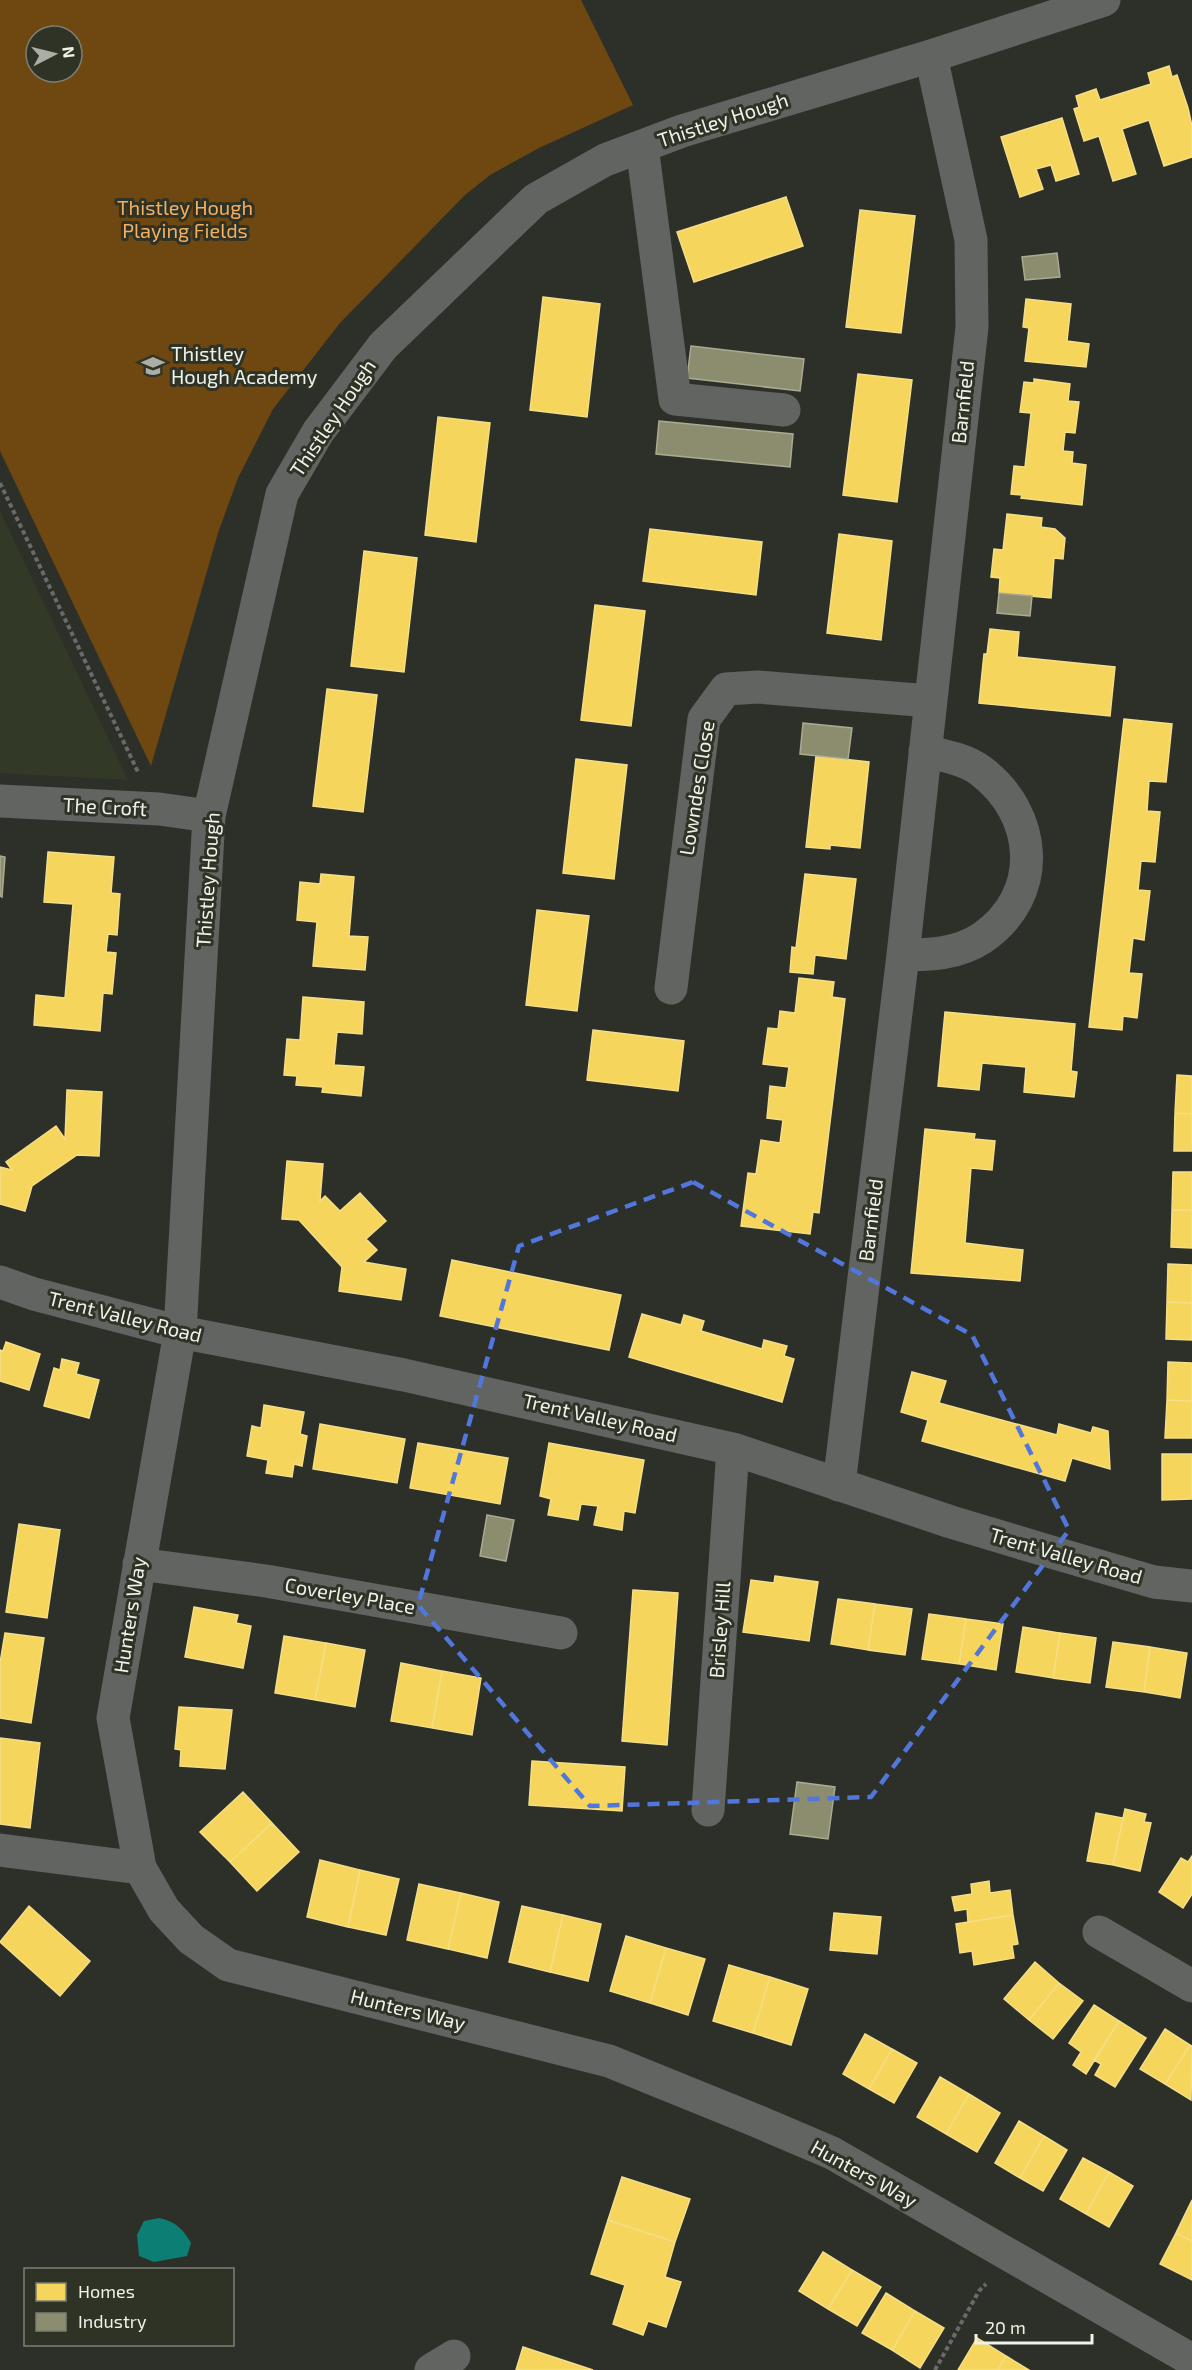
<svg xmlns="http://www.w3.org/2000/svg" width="1192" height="2370" font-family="'Exo 2',sans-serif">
	<rect width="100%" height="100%" fill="#2d3029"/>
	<!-- built -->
	<path fill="#323927" d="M0 511 128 780 0 773Z"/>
	<!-- green -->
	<path fill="#6e4711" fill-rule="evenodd" d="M0 0H581L633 105 539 148 490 175 465 195 340 323 273 409 238 478 218 533 151 766 0 451ZM36 36H72V72H36Z"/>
	<!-- water -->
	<path fill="#0d7e73" d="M159 2218C176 2222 182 2228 191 2243L187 2256 154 2262 139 2256 137 2235 144 2221Z"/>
	<!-- homes -->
	<path fill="#f6d55c" stroke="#f4de87" stroke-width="1.5" d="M1169 66 1172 77 1177 75 1188 108 1192 126V157L1164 166 1149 120 1122 129 1136 174 1113 181 1099 136 1084 141 1074 109 1079 107 1076 96 1096 89 1100 100 1151 84 1148 73Z
		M1062 118 1079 174 1056 181 1051 165 1036 169 1043 189 1020 197 1001 137Z
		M786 197 803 246 694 282 677 232Z
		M860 210 915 216 901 333 846 327Z
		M543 297 600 304 587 417 530 410Z
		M1026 299 1071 304 1067 341 1089 344 1086 367 1025 361 1029 328 1023 327Z
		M858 374 912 380 897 502 843 495Z
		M1034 379 1070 384 1068 401 1079 402 1075 433 1065 432 1063 451 1073 452 1072 463 1086 465 1082 505 1021 498 1022 495 1011 494 1014 466 1025 467 1031 413 1020 412 1024 382 1034 383Z
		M438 417 490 423 476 542 425 535Z
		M1007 514 1042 518 1041 527 1055 529 1065 538 1063 559 1054 558 1051 598 999 593 1000 578 991 577 994 549 1003 550Z
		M650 529 762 542 756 595 643 581Z
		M839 534 892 541 881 640 827 633Z
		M364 551 417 558 404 672 351 666Z
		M595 605 645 611 631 726 581 720Z
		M990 629 1019 632 1017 657 1115 667 1110 716 979 703 984 654H987Z
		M327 689 377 695 363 812 313 806Z
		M1124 719 1172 724 1166 782 1149 781 1147 811 1160 812 1155 862 1141 861 1138 890 1150 891 1144 940 1133 938 1129 973 1142 974 1137 1018 1123 1016 1122 1030 1089 1027Z
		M816 756 869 762 860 848 830 845V849L806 847Z
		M576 759 627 765 614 879 563 873Z
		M48 852 114 857 111 893 120 894 117 935 108 934 106 952 116 953 112 994 103 993 100 1031 34 1025 36 995 65 998 73 904 44 902Z
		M321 874 354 877 349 936 368 937 365 970 313 966 317 922 297 920 300 882 320 884Z
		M805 874 856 879 846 959 815 955 813 974 790 972 792 947 796 948Z
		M537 910 589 916 577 1011 526 1005Z
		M799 978 834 982 832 997 845 999 819 1213 813 1212 810 1234 741 1226 748 1173 756 1174 761 1140 780 1143 783 1120 767 1118 770 1086 786 1088 789 1067 763 1064 768 1028 778 1029 780 1011 795 1013Z
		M303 997 364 1002 362 1034 337 1032 334 1065 364 1067 361 1096 322 1092 323 1087 296 1085 297 1076 284 1075 287 1039 300 1040Z
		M945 1012 1075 1024 1071 1071 1077 1072 1074 1097 1024 1092 1026 1067 982 1063 979 1090 938 1086Z
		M593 1030 684 1041 678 1091 587 1080Z
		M1177 1075 1192 1076V1114L1175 1113Z
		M67 1090 102 1092 99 1156 77 1155 32 1186 25 1211 0 1204V1167L12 1170 6 1162 56 1126 65 1139Z
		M1175 1113 1192 1114V1151H1174Z
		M925 1129 975 1134 974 1139 995 1141 992 1170 971 1168 965 1243 1023 1250 1020 1281 911 1273Z
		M287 1161 323 1164 320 1201 325 1196 340 1211 360 1193 386 1221 366 1239 377 1250 364 1262 406 1269 401 1300 339 1291 342 1267 299 1220 282 1219Z
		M1173 1172H1192V1210H1172Z
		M1172 1210H1192V1248L1171 1247Z
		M452 1260 621 1295 609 1350 440 1316Z
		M1168 1264 1192 1265V1303L1167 1302Z
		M1167 1302 1192 1303V1340L1166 1339Z
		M642 1314 681 1325 684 1315 704 1321 701 1331 762 1349 764 1340 787 1346 784 1356 794 1359 782 1402 629 1357Z
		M6 1342 40 1354 29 1390 0 1381V1350L3 1351Z
		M62 1359 79 1363 76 1374 99 1380 89 1418 44 1406 54 1368 60 1370Z
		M1168 1362 1192 1363V1401L1167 1400Z
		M912 1372 946 1381 939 1403 1057 1435 1059 1424 1091 1433 1093 1427 1108 1431 1110 1469 1072 1458 1065 1481 922 1441 928 1420 901 1412Z
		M1167 1400 1192 1401V1438H1165Z
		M264 1405 304 1412 300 1434 307 1436 302 1466 294 1464 292 1477 266 1473 268 1460 247 1456 252 1426 261 1428Z
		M320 1424 405 1439 397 1483 313 1469Z
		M418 1443 508 1458 500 1504 410 1488Z
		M549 1443 644 1460 635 1513 624 1511 622 1530 594 1525 598 1506 581 1504 578 1520 548 1515 551 1499 540 1496Z
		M1162 1454H1192V1499L1162 1500Z
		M19 1524 60 1530 47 1618 6 1612Z
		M775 1576 818 1582 809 1641 743 1632 751 1580 774 1583Z
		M633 1590 678 1593 667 1745 622 1741Z
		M838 1599 875 1604 868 1650 831 1644Z
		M875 1604 912 1609 905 1655 868 1650Z
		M194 1607 238 1615 236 1623 251 1626 243 1668 185 1657Z
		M929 1614 966 1619 959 1664 922 1659Z
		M966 1619 1003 1624 996 1670 959 1664Z
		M1023 1627 1060 1633 1053 1678 1016 1672Z
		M5 1633 44 1638 31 1723 0 1718V1663Z
		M1060 1633 1096 1638 1090 1683 1053 1678Z
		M284 1636 326 1643 315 1700 275 1693Z
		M1113 1642 1150 1647 1144 1692 1106 1687Z
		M326 1643 365 1650 355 1707 315 1700Z
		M1150 1647 1187 1653 1180 1698 1144 1692Z
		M401 1663 442 1671 432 1728 391 1721Z
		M442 1671 481 1678 472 1735 432 1728Z
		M179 1707 232 1710 225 1769 180 1766 181 1750 175 1749Z
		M0 1738 40 1743 30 1828 0 1824Z
		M532 1761 625 1767 622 1811 529 1805Z
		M243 1792 272 1823 230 1862 200 1832Z
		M1125 1809 1146 1814 1144 1822 1151 1823 1140 1871 1113 1865Z
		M1096 1813 1123 1818 1113 1865 1087 1861Z
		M272 1823 299 1852 257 1891 230 1862Z
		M1192 1856V1894L1183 1908 1159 1892 1181 1858 1188 1862Z
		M320 1860 360 1870 348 1927 307 1917Z
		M360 1870 399 1879 386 1935 348 1927Z
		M989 1881 990 1893 1010 1890 1013 1915 968 1922 967 1909 955 1911 952 1897 972 1894 971 1884Z
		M419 1884 461 1893 448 1949 407 1940Z
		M461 1893 499 1902 487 1958 448 1949Z
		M29 1906 90 1961 60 1996 0 1942Z
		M522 1906 563 1915 550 1972 509 1962Z
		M834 1913 881 1917 877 1954 830 1950Z
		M563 1915 601 1924 588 1981 550 1972Z
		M1013 1915 1018 1944 1012 1945 1014 1958 974 1965 972 1951 960 1953 956 1924Z
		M626 1936 666 1948 650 2003 610 1991Z
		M666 1948 705 1959 688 2015 650 2003Z
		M1035 1962 1059 1983 1029 2020 1004 1999Z
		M729 1965 770 1977 753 2033 713 2021Z
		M770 1977 808 1989 791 2045 753 2033Z
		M1059 1983 1083 2001 1053 2039 1029 2020Z
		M1094 2005 1119 2021 1086 2074 1073 2065 1081 2052 1069 2043Z
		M1119 2021 1146 2038 1115 2087 1095 2075 1101 2064 1094 2060Z
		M1165 2029 1190 2045 1165 2084 1140 2069Z
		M865 2034 892 2049 869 2089 843 2074Z
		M1190 2045 1192 2046 1191 2100 1165 2084Z
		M892 2049 917 2063 894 2103 869 2089Z
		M940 2077 969 2094 946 2134 917 2117Z
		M969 2094 1000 2113 977 2152 946 2134Z
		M1019 2121 1044 2136 1020 2178 995 2163Z
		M1044 2136 1067 2150 1043 2191 1020 2178Z
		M1083 2158 1109 2172 1086 2214 1060 2199Z
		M1109 2172 1133 2186 1109 2227 1086 2214Z
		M622 2177 690 2199 675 2242 608 2220Z
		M1192 2200V2241L1176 2233Z
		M608 2220 675 2242 665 2277 681 2282 666 2327 648 2321 643 2335 613 2324 625 2285 591 2274Z
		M1176 2233 1192 2241V2280L1160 2264Z
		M823 2252 852 2270 828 2309 799 2291Z
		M852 2270 881 2287 857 2326 828 2309Z
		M886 2293 915 2311 892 2350 862 2333Z
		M915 2311 944 2328 920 2368 892 2350Z
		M977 2338 1006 2356 998 2370H958Z
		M523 2347 593 2370H516Z
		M1006 2356 1029 2370H998Z"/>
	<!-- industry -->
	<path fill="#8c8c6e" stroke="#aaab93" stroke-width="1.5" d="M1057 253 1060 277 1025 280 1022 257Z
		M691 346 804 359 800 391 687 378Z
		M659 421 793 434 790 467 656 454Z
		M999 593 1032 596 1030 616 997 613Z
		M803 723 852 728 848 759 800 754Z
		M0 856 5 857 2 897 0 896Z
		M487 1515 514 1520 506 1561 480 1556Z
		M797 1782 835 1787 828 1839 790 1834Z"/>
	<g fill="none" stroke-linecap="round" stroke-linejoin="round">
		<!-- path -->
		<path stroke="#686b68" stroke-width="4" stroke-dasharray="4.5 3" stroke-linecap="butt" d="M0 483 138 772
			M935 2370 979 2291 986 2284"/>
		<!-- minor -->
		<path stroke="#626462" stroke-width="33" d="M1104 0 931 56 682 131 605 160 536 199 383 346 318 432 282 494 209 816 180 1332 113 1718 140 1868 164 1910 191 1939 228 1965 609 2061 752 2119 832 2153 1192 2360
			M642 146 675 399 784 410
			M0 801 159 809 209 816
			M903 955C930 955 958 954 982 938 1045 895 1038 814 981 771 965 759 944 756 925 751
			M671 988 704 719 726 689 758 687 930 701
			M0 1282 34 1294 180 1332 404 1375 733 1449 951 1522 1048 1551 1154 1582 1192 1586
			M839 1485 903 955 972 327 971 240 931 56
			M139 1564 266 1581 561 1633
			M708 1810 733 1449
			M0 1850 140 1868
			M1099 1932 1192 1986
			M431 2370 454 2356"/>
	</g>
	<!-- marked area -->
	<path fill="none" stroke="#5277dc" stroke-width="4.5" stroke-dasharray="12 8" stroke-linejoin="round" d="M693 1182 972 1335 1069 1530 871 1797 590 1806 418 1605 519 1246Z"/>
	<!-- icons -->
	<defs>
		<g id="school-bare" transform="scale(1.8)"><path d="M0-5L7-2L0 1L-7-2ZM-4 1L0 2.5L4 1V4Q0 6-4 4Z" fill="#abaea6" stroke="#2e3326" stroke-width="2.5" paint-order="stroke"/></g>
	</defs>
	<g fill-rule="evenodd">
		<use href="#school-bare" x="153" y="366"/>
	</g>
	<g text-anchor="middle" stroke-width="6" stroke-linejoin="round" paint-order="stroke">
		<!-- street labels -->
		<g font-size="20" fill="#eff2ea" stroke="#2e3326">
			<text transform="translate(723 120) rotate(-18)" y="7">Thistley Hough</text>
			<text transform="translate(963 402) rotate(-84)" y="7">Barnfield</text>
			<text transform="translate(333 418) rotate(-56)" y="7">Thistley Hough</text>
			<text transform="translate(697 788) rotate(-81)" y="7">Lowndes Close</text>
			<text transform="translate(105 807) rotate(3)" y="7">The Croft</text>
			<text transform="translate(208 880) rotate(-86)" y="7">Thistley Hough</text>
			<text transform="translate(871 1220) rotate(-83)" y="7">Barnfield</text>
			<text transform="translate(125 1317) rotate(14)" y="7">Trent Valley Road</text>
			<text transform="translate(600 1418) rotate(13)" y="7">Trent Valley Road</text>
			<text transform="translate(1066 1556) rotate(16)" y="7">Trent Valley Road</text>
			<text transform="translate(350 1596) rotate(10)" y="7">Coverley Place</text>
			<text transform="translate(130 1615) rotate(-81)" y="7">Hunters Way</text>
			<text transform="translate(720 1630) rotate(-86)" y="7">Brisley Hill</text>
			<text transform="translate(408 2010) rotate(14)" y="7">Hunters Way</text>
			<text transform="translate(864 2174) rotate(29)" y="7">Hunters Way</text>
		</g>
		<!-- park labels -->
		<g font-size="20" fill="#f5af5f" stroke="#2e3326">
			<text x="185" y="215">Thistley Hough<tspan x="185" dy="23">Playing Fields</tspan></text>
		</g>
		<!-- poi labels -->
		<g font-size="20" fill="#eff2ea" stroke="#2e3326" text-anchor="start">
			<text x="171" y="361">Thistley<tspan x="171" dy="23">Hough Academy</tspan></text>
		</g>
	</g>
	<!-- legend -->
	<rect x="24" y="2268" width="210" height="78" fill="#2e3326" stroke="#7b7f74" stroke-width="1.5"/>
	<rect x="36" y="2283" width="30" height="18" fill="#f6d55c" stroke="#7b7f74" stroke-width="1.5"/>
	<text x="78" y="2298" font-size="18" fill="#eff2ea">Homes</text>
	<rect x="36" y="2313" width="30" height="18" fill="#8c8c6e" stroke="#7b7f74" stroke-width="1.5"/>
	<text x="78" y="2328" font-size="18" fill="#eff2ea">Industry</text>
	<!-- north arrow -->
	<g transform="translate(54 54) rotate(83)"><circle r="28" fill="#2e3326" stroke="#7b7f74" stroke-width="1.5"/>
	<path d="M0-4.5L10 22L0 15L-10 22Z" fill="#abaea6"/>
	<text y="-9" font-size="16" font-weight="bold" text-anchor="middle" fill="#eff2ea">N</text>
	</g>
	<!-- scale -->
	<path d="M976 2334v9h116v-9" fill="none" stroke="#eff2ea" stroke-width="3"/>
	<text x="985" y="2334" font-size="18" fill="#eff2ea" stroke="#2e3326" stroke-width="4.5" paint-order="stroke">20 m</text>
</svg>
